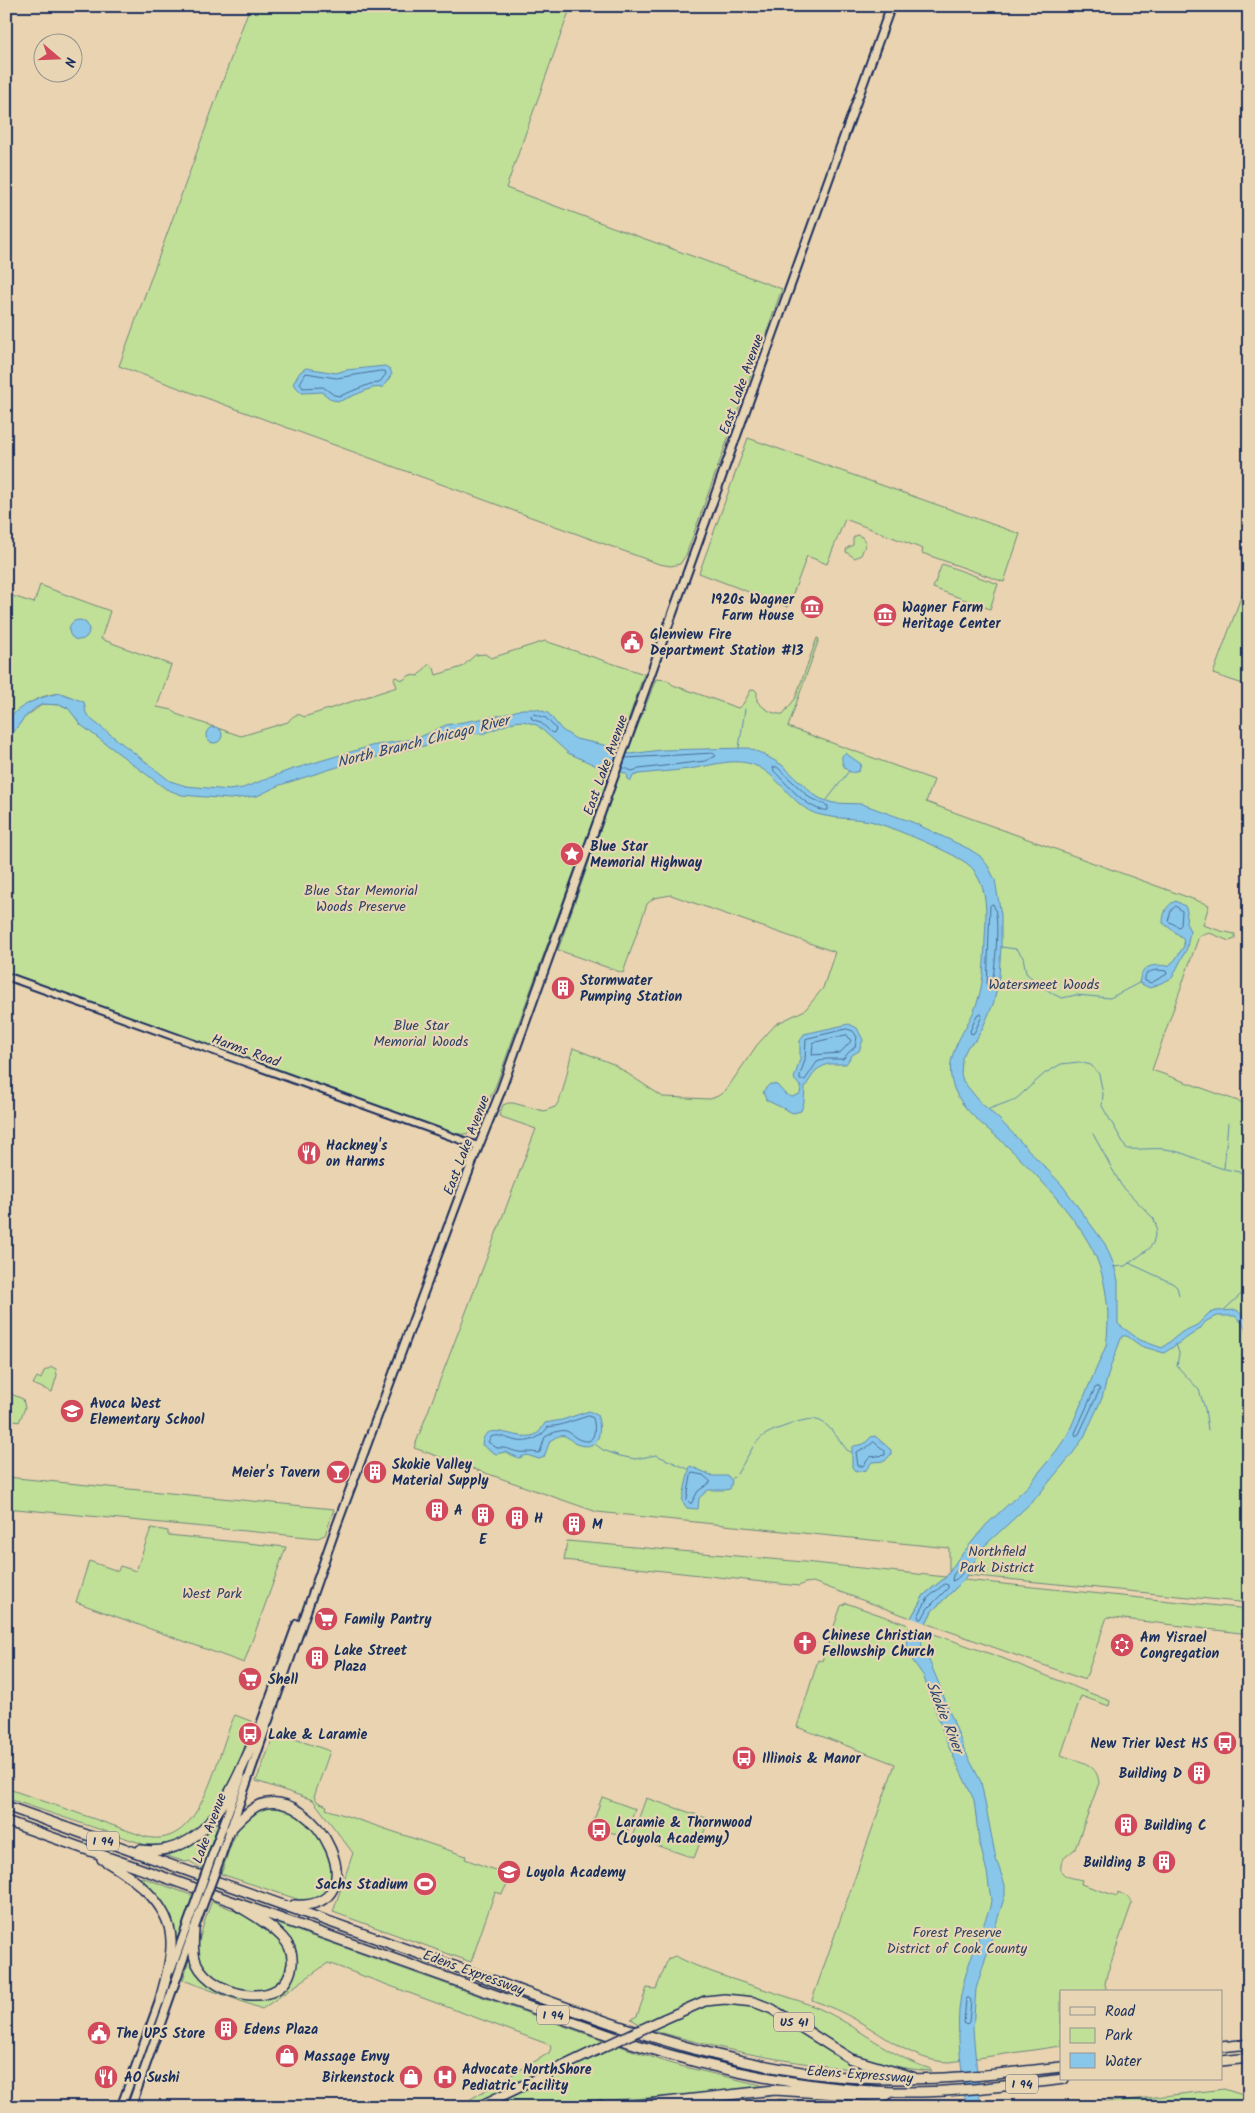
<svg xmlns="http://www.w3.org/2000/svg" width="1255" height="2113" font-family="Kalam,sans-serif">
	<rect width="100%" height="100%" fill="#ead3b0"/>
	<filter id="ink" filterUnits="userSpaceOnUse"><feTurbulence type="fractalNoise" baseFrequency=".02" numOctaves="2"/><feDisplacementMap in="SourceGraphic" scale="10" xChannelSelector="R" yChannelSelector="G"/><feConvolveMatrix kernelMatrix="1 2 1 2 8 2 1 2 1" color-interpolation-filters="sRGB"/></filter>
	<g filter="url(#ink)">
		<!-- green -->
		<path fill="#c0df97" stroke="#6e877a" d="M250 6H571L506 188 782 289 686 555 680 564 671 566 659 564 119 366Z
			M748 438 1020 534 1004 582 922 553 923 549 845 519 827 564 807 556 788 607 699 573Z
			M857 535 862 537 866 543 861 555 855 558 846 552 847 548 853 545V538Z
			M942 564 998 584 990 609 933 588Z
			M1249 575V686L1213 674Z
			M40 585 110 611 101 639 171 665 157 707 173 710 176 714 241 736 288 722C292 716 298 712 304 717L397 687 394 679 395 677 403 680 410 675 418 676 429 664 434 668 436 675 462 667 475 655 485 654 491 658 545 641 644 674 610 773 496 1085 476 1127C469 1136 461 1135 450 1132L6 972V729L14 731 24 718 43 704 61 705 68 708 61 693C38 695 21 706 6 724V594L34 603Z
			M817 638 819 639 788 727 934 780 926 802 1209 905 1203 925 1221 931 1235 934V939L1229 941 1210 933 1199 936 1152 1070 1249 1105V1603L966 1575 976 1555 989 1541 982 1530 949 1572V1548L597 1512 414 1448 536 1129 499 1116 503 1105 508 1103H513L544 1111 555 1107C564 1097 568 1064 573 1048L613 1064 663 1097 710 1099 718 1096 726 1090 757 1045 776 1024 805 1010 823 988 835 952 671 895 654 898 647 904 623 973 558 950 628 751 656 679 667 680 673 685 738 708 743 704 751 690 754 689 757 692V701C763 708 773 715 783 714L795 699Z
			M52 1367 56 1369 57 1375 52 1392 33 1384 37 1377 41 1379 44 1371Z
			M11 1394 23 1399 25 1408 19 1422 6 1418V1400Z
			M6 1477 334 1509 325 1535 318 1538 6 1508Z
			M151 1528 168 1531V1535L286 1547 244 1663 76 1602 89 1561 118 1571 120 1566 136 1571Z
			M567 1541 804 1562 946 1577 924 1595 911 1618 813 1582 805 1583 799 1586 564 1560Z
			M964 1580 1249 1609V1634L1107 1617 1085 1680 926 1623 932 1611Z
			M846 1603 1002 1658 1110 1701 1109 1706 1081 1696 1061 1755C1077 1762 1097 1761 1099 1783L1075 1849 1063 1859C1055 1877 1070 1877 1082 1880L1081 1884 1117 1896 1118 1892 1130 1898 1132 1903 1107 1974 1105 1984 1107 1992H1061V2046L950 2062C915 2062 887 2037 858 2021 843 2012 828 2006 812 2000L895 1764 797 1727 818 1660 822 1661 841 1606Z
			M235 1715 253 1722C234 1775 217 1848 146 1845L6 1798V1788L146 1837C204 1850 216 1752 235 1715Z
			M280 1734 330 1751 314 1797 318 1802 327 1806 326 1809 466 1856 465 1859 511 1876 502 1894 495 1892 471 1962 333 1912 353 1853 313 1800 256 1781 274 1736Z
			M602 1797 635 1809 626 1835 616 1834 592 1826Z
			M646 1798 709 1819 694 1858 632 1837Z
			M280 1808C286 1810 293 1812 298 1815 315 1826 342 1865 331 1886 328 1891 321 1896 317 1900H300L221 1874C229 1853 236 1816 261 1809 267 1807 274 1808 280 1808Z
			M219 1817 215 1837 203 1869 189 1861 186 1862 160 1854 194 1841 202 1836Z
			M141 1877 194 1896 175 1945 172 1924 138 1880Z
			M212 1901C233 1910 258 1919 275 1935 285 1944 291 1956 286 1969 285 1972 284 1977 282 1980 265 2006 208 1985 199 1960 194 1947 207 1914 212 1901Z
			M278 1924 606 2041 468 2107H457L549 2053 551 2048 550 2045 328 1963 262 2009 183 1980 190 1957C198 1967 205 1979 214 1987 228 1999 256 2004 273 1997 293 1989 302 1964 293 1945 290 1938 283 1933 278 1928Z
			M675 1956C720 1979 771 1989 818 2008 857 2025 890 2057 931 2069V2071C905 2069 877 2064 853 2054 836 2047 823 2035 808 2024 779 2004 744 1990 707 1997 684 2002 662 2016 641 2025L631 2019 637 2016 647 1988 656 1989 668 1959Z
			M724 2003C737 2004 750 2004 762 2009 798 2022 826 2053 862 2067L861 2070C787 2063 720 2050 649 2029L701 2007Z
			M617 2045 672 2064 761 2085V2088L689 2096 606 2100 539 2107H492Z
			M1224 2089 1249 2097V2107H1068Z
			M778 2099 850 2107H775Z"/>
		<!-- water -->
		<path fill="#89c7ea" stroke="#5d8ab2" d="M385 366 390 369 392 374 383 387 372 388 340 401 332 400 322 392 302 393 293 384 300 372 306 368 336 373 346 370Z
			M69 630a10 10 0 1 1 20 0a10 10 0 1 1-20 0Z
			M61 693 84 702 86 713 92 720 170 781 186 786 229 790 243 788 287 771 330 758 371 746 418 738 446 725 503 715 522 709H537L548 713 562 730 576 739 604 745 630 754 661 750 748 748 763 754 782 765 813 794 821 799 833 803 862 804 912 822 969 849 980 856 988 866 995 880 1001 915V946L999 976 994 1002 983 1027 976 1040 968 1046 962 1058 961 1074 963 1081 980 1102 999 1119 1062 1185 1105 1244 1114 1265 1118 1281V1324L1140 1340 1162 1348 1182 1332 1197 1325 1209 1313 1216 1311 1237 1310 1249 1322V1336L1243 1324 1235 1316H1216L1205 1322 1200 1329 1164 1353 1141 1346 1127 1336H1122L1110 1368 1102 1398 1084 1437 1073 1453 1035 1499 981 1549 964 1580 932 1611 921 1633 922 1649 928 1658 939 1684 964 1749 981 1782 996 1859 1005 1885V1895L976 1989 973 2029 975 2053 980 2099 983 2107H971L965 2098C962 2069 957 2039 959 2010 962 1974 978 1941 990 1907L991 1900 987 1872 979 1841 974 1800 948 1745 923 1675 910 1657 907 1648 908 1632 911 1618 924 1595 946 1577 958 1559 986 1525 1028 1486 1057 1450 1068 1434 1106 1346C1110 1320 1108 1291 1099 1265 1087 1228 1037 1174 1008 1147 992 1131 968 1116 957 1095 940 1062 960 1040 974 1011 984 988 984 964 985 939 986 920 988 899 980 881 977 876 974 869 970 866 958 854 889 826 870 821 854 818 837 819 821 815 799 811 785 786 768 773 743 753 717 765 689 769 673 771 656 772 639 774L633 776 631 781 627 779 628 776 625 773 597 766 568 753 537 725 523 721 514 722 482 734 468 733 448 738 432 744 347 764 280 785 257 796 230 799 182 795 166 789 81 725 68 708 61 705 43 704 35 708 24 718 6 742C6 737 5 731 6 726 10 707 45 695 61 693Z
			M206 735a8 8 0 1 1 16 0a8 8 0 1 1-16 0Z
			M845 753 861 764 859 771C848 776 841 766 842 756Z
			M1176 901 1185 906 1187 911 1186 923 1190 931 1187 948 1172 978 1150 988 1139 983C1142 965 1152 964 1168 966L1175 960 1184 946 1183 938 1163 923C1163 913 1167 904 1176 901Z
			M849 1024 857 1028 863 1040 859 1051 852 1055 846 1064H827L816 1070 805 1087 804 1102 801 1111 793 1113 766 1100 763 1091 770 1084 777 1085 785 1094 792 1097 800 1094 801 1087 794 1079 800 1059V1041L804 1034Z
			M589 1411 597 1415C604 1435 597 1453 574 1443 565 1434 561 1433 550 1441L544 1457 539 1459 527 1455 519 1458 505 1452 496 1454 482 1445C484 1415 521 1446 538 1433 541 1430 543 1426 545 1423L562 1420Z
			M875 1436 891 1450V1454L885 1461 872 1462 866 1470 856 1472 852 1467V1448L854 1446 864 1444 871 1437Z
			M690 1466 713 1476H728L732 1481 730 1489 725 1490H708L699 1498 698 1509 687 1508 682 1501Z"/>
		<!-- pier -->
		<path fill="#ead3b0" d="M909 1617 928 1624 924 1632 907 1626Z"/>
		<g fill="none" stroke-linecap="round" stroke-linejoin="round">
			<!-- shore -->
			<path stroke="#476c96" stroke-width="1" d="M380 371H385L386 374 379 383 370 384 340 396 334 395 323 387 303 388 300 383 306 373 336 378Z
				M534 714 546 718 556 729 555 732 552 733 540 722 532 719 531 716Z
				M622 767 632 771 639 769 705 761 716 756 713 753 626 758
				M777 767 810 798 828 806V810C810 813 786 783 774 771L773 768Z
				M993 904C1001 914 995 973 991 987L989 989 987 987 990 906Z
				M1176 906 1182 911 1181 925 1179 927 1168 921 1171 911Z
				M1158 970 1166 971 1167 974 1151 983 1145 981C1144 972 1150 971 1158 970Z
				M981 1014 982 1016 974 1033 971 1034 970 1031 977 1015Z
				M847 1029 853 1031 857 1037 855 1047 849 1052 843 1059H826L817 1062 805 1080H800V1075L805 1060 806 1039Z
				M847 1035 851 1041 840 1053 812 1055 813 1043Z
				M1098 1387 1100 1389 1079 1434 1076 1436 1075 1433 1095 1388Z
				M589 1416 593 1418C595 1425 596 1437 589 1441 567 1442 575 1420 545 1437L540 1452 538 1453C530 1451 525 1453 518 1452 510 1450 506 1447 497 1448L488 1442 491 1437C497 1434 504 1437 510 1439 526 1445 540 1439 548 1427L560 1425Z
				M874 1442 885 1451V1455L870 1457 863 1466H858L856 1452 866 1448Z
				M692 1473 703 1475 711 1482 698 1491 691 1504 687 1500Z
				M967 1560C968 1567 959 1580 952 1581L953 1575 964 1561Z
				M945 1584 948 1585V1588L928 1608 922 1619H919L918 1616 928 1598Z
				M969 1998 971 2000 969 2022 966 2025 964 2023 966 1999Z"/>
			<!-- stream -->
			<path stroke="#5d8ab2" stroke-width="1" d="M739 748 745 709
				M827 800 849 771
				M1001 947 1016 949 1023 957 1026 973 1040 985 1055 995 1062 998 1076 995 1110 998 1139 983
				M989 1109 1016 1099 1044 1074 1061 1064 1079 1062 1091 1065 1099 1074 1103 1094 1102 1106 1127 1149C1142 1150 1156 1147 1171 1150 1189 1154 1206 1164 1224 1169L1228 1123
				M1093 1134 1121 1185 1154 1219 1157 1228 1153 1243 1149 1249 1125 1266 1113 1267
				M1225 1169 1249 1174
				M1129 1263 1172 1283 1177 1287 1179 1295
				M1224 1310 1249 1287
				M1176 1344 1179 1353 1177 1366 1199 1390 1205 1409 1208 1430
				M756 1443C763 1434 772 1431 783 1427 822 1412 823 1419 847 1450L851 1452
				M595 1444 603 1450 620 1456 635 1459 656 1455 688 1469
				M737 1474 753 1447
				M732 1479 734 1477"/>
			<!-- secondary casing -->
			<g stroke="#1b2f5e" stroke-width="10">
				<path id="secondary" d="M6 976 478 1146"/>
			</g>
			<!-- primary casing -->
			<g stroke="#1b2f5e" stroke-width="11">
				<path id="primary" d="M252 1748 297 1624
					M213 1853 241 1777
					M221 1856 335 1530 473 1160 500 1093 891 6
					M171 1970 192 1912
					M121 2107 161 1997
					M131 2107 199 1915
					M587 2107 601 2105 606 2107"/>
			</g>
			<!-- highway casing -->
			<g stroke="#1b2f5e" stroke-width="12">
				<path id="highway" d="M6 1806C157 1860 308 1914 459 1968 574 2010 686 2056 808 2073 893 2085 977 2077 1061 2067
					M6 1821 631 2043C718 2071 803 2089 894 2092 951 2093 1008 2086 1064 2079
					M230 1830C239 1821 248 1810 259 1805 317 1784 380 1910 294 1905
					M140 1850C206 1859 231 1791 253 1743
					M102 1859C131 1876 170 1902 171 1940 172 1959 165 1981 160 2000
					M194 1930C193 1941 192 1954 197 1964 213 1997 286 2013 292 1964 293 1954 289 1944 282 1937 270 1924 253 1915 238 1906
					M664 2019 705 2001 725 1999 754 2002 772 2009 851 2059 913 2077
					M1221 2047 1249 2044
					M1221 2061 1249 2058
					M478 2107 599 2049
					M621 2107 775 2090 882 2097 887 2095"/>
			</g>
			<!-- secondary -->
			<use href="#secondary" stroke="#e7d5b3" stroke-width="6"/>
			<!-- primary -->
			<use href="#primary" stroke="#e7d5b3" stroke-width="7"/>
			<!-- highway -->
			<use href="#highway" stroke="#e7d5b3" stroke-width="9"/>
			<!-- primary-bridge casing -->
			<g stroke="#1b2f5e" stroke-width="11" stroke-linecap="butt">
				<path id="primary-bridge" d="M192 1912 213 1853
					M199 1915 221 1856"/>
			</g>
			<!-- highway-bridge casing -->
			<g stroke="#1b2f5e" stroke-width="12" stroke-linecap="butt">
				<path id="highway-bridge" d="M599 2049 664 2019"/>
			</g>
			<!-- primary-bridge -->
			<use href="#primary-bridge" stroke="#e7d5b3" stroke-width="7"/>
			<!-- highway-bridge -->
			<use href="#highway-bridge" stroke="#e7d5b3" stroke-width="9"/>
		</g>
	</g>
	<!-- icons -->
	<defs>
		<g id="museum-disc" transform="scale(1.25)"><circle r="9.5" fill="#d1495b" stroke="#e7d5b3"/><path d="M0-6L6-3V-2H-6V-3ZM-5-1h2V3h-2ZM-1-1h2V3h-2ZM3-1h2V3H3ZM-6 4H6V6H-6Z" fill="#fff"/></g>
		<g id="civic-disc" transform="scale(1.25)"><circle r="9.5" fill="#d1495b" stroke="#e7d5b3"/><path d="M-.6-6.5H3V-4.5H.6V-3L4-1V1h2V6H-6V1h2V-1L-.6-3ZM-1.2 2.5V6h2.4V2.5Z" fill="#fff"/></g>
		<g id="sight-disc" transform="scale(1.25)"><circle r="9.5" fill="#d1495b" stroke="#e7d5b3"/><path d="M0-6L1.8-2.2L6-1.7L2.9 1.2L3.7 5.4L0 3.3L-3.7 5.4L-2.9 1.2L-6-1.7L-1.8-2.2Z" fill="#fff"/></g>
		<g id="building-disc" transform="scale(1.25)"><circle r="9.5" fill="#d1495b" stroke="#e7d5b3"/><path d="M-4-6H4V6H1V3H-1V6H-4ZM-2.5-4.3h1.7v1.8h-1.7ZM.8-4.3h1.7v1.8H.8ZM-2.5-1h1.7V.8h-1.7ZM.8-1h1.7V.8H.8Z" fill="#fff"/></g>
		<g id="restaurant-disc" transform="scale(1.25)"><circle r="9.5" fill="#d1495b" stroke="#e7d5b3"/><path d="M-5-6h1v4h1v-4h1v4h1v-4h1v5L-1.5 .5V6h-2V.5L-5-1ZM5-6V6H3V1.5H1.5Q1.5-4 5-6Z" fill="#fff"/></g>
		<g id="school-disc" transform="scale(1.25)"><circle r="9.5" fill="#d1495b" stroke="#e7d5b3"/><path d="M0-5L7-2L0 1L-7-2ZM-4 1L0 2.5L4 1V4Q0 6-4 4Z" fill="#fff"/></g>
		<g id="bar-disc" transform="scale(1.25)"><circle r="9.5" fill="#d1495b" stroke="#e7d5b3"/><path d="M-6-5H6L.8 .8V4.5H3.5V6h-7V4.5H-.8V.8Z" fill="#fff"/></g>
		<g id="supermarket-disc" transform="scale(1.25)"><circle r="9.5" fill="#d1495b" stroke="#e7d5b3"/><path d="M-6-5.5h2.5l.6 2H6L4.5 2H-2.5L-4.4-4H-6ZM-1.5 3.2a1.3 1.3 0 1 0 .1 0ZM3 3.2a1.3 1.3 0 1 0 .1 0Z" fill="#fff"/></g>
		<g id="church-disc" transform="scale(1.25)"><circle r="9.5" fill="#d1495b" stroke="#e7d5b3"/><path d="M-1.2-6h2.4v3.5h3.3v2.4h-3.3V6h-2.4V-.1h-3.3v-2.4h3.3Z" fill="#fff"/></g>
		<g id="synagogue-disc" transform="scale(1.25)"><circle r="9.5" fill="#d1495b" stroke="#e7d5b3"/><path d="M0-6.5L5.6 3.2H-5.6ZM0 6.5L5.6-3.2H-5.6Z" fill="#fff"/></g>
		<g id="bus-disc" transform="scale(1.25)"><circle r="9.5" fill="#d1495b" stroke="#e7d5b3"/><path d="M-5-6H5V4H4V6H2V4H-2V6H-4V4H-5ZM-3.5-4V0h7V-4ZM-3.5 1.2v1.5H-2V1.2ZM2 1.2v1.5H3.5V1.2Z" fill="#fff"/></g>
		<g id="stadium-disc" transform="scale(1.25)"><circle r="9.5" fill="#d1495b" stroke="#e7d5b3"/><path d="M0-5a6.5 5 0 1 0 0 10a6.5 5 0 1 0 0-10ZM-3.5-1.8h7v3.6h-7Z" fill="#fff"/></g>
		<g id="shop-disc" transform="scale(1.25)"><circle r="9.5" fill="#d1495b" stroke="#e7d5b3"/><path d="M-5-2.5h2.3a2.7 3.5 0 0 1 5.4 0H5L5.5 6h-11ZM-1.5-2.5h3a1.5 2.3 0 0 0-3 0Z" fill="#fff"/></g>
		<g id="hospital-disc" transform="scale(1.25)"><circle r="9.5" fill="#d1495b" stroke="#e7d5b3"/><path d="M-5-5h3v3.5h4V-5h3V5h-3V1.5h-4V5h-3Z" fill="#fff"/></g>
	</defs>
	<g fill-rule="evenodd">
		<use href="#museum-disc" x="812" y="607"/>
		<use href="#museum-disc" x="885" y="615"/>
		<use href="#civic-disc" x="632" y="642"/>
		<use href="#sight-disc" x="572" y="854"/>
		<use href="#building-disc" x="563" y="988"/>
		<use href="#restaurant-disc" x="309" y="1153"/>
		<use href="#school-disc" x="72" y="1411"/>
		<use href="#bar-disc" x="338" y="1472"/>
		<use href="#building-disc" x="375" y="1472"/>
		<use href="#building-disc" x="437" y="1510"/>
		<use href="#building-disc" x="483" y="1515"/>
		<use href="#building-disc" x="517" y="1518"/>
		<use href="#building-disc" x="574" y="1524"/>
		<use href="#supermarket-disc" x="326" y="1619"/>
		<use href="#church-disc" x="805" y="1643"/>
		<use href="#synagogue-disc" x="1122" y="1645"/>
		<use href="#building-disc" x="317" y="1658"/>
		<use href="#supermarket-disc" x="250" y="1679"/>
		<use href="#bus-disc" x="250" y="1734"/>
		<use href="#bus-disc" x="1225" y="1743"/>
		<use href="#bus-disc" x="744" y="1758"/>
		<use href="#building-disc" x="1199" y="1773"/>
		<use href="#building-disc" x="1126" y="1825"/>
		<use href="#bus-disc" x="599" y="1830"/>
		<use href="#building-disc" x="1164" y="1862"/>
		<use href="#school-disc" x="509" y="1872"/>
		<use href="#stadium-disc" x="425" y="1884"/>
		<use href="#building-disc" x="226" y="2029"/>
		<use href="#civic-disc" x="99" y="2033"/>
		<use href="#shop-disc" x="287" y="2056"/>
		<use href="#restaurant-disc" x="106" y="2077"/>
		<use href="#shop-disc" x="411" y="2077"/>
		<use href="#hospital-disc" x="445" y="2077"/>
	</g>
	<g text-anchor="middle" stroke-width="4.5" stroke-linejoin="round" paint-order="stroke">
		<!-- shield labels -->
		<g fill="#e7d5b3" stroke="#586178" stroke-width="1">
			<rect x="87" y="1831.5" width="32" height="19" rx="4"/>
			<rect x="537" y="2005.5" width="32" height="19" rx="4"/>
			<rect x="774" y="2012.5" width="40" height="19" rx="4"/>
			<rect x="1006" y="2074.5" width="32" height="19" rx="4"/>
		</g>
		<g font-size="12" font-weight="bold" fill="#1b2f5e">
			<text x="103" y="1845">I 94</text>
			<text x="553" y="2019">I 94</text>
			<text x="794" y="2026">US 41</text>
			<text x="1022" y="2088">I 94</text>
		</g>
		<!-- street labels -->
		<g font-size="14" fill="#1b2f5e" stroke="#e7d5b3">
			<text transform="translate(741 384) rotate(-70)" y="5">East Lake Avenue</text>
			<text transform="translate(605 765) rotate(-70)" y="5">East Lake Avenue</text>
			<text transform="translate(246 1050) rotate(20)" y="5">Harms Road</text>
			<text transform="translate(466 1145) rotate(-69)" y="5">East Lake Avenue</text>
			<text transform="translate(209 1828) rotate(-70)" y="5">Lake Avenue</text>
			<text transform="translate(474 1972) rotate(20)" y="5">Edens Expressway</text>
			<text transform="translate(860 2074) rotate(4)" y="5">Edens Expressway</text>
		</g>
		<!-- poi labels -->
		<g font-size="14" font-weight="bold" fill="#1b2f5e" stroke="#e7d5b3" text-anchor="start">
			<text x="794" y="604" text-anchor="end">1920s Wagner<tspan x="794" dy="16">Farm House</tspan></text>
			<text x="902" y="612">Wagner Farm<tspan x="902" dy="16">Heritage Center</tspan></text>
			<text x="650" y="639">Glenview Fire<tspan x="650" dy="16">Department Station #13</tspan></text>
			<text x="590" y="851">Blue Star<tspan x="590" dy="16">Memorial Highway</tspan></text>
			<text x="580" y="985">Stormwater<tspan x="580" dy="16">Pumping Station</tspan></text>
			<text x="326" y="1150">Hackney's<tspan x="326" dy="16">on Harms</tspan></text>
			<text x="90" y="1408">Avoca West<tspan x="90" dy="16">Elementary School</tspan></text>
			<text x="392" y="1469">Skokie Valley<tspan x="392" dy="16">Material Supply</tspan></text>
			<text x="320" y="1477" text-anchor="end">Meier's Tavern</text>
			<text x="454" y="1515">A</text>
			<text x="534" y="1523">H</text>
			<text x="592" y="1529">M</text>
			<text x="483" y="1544" text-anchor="middle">E</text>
			<text x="344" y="1624">Family Pantry</text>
			<text x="822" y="1640">Chinese Christian<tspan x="822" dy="16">Fellowship Church</tspan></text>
			<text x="1140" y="1642">Am Yisrael<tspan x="1140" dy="16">Congregation</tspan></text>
			<text x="334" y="1655">Lake Street<tspan x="334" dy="16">Plaza</tspan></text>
			<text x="268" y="1684">Shell</text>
			<text x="268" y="1739">Lake &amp; Laramie</text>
			<text x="1208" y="1748" text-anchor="end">New Trier West HS</text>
			<text x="762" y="1763">Illinois &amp; Manor</text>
			<text x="1182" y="1778" text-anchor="end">Building D</text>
			<text x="616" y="1827">Laramie &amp; Thornwood<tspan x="616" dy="16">(Loyola Academy)</tspan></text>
			<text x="1144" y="1830">Building C</text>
			<text x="1146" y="1867" text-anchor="end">Building B</text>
			<text x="526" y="1877">Loyola Academy</text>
			<text x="408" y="1889" text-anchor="end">Sachs Stadium</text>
			<text x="244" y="2034">Edens Plaza</text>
			<text x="116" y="2038">The UPS Store</text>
			<text x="304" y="2061">Massage Envy</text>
			<text x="462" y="2074">Advocate NorthShore<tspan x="462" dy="16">Pediatric Facility</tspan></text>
			<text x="124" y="2082">AO Sushi</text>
			<text x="394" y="2082" text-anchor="end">Birkenstock</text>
		</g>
		<!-- park labels -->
		<g font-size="14" fill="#2c4164" stroke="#e7d5b3">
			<text x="361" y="895">Blue Star Memorial<tspan x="361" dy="16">Woods Preserve</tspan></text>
			<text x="1044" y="989">Watersmeet Woods</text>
			<text x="421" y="1030">Blue Star<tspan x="421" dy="16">Memorial Woods</tspan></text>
			<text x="997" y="1556">Northfield<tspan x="997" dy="16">Park District</tspan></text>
			<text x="212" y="1598">West Park</text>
			<text x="957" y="1937">Forest Preserve<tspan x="957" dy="16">District of Cook County</tspan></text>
		</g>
		<!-- water labels -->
		<g font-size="15" font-style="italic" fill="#2c4673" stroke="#e7d5b3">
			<text transform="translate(423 741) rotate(-14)" y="5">North Branch Chicago River</text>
			<text transform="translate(945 1717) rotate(68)" y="5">Skokie River</text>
		</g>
	</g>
	<!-- margin -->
	<rect width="1255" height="2113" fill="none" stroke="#e7d5b3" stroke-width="25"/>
	<rect x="12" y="12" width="1230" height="2088" fill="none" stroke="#1b2f5e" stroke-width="2" filter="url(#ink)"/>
	<!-- legend -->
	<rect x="1060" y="1990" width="162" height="90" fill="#e7d5b3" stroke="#959391"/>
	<rect x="1070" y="2007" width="25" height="8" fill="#e7d5b3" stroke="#959391"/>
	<text x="1105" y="2016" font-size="15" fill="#1b2f5e">Road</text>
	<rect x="1070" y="2028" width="25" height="15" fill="#c0df97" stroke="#959391"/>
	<text x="1105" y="2040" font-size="15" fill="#1b2f5e">Park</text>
	<rect x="1070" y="2053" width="25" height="15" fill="#89c7ea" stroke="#959391"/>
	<text x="1105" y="2066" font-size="15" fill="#1b2f5e">Water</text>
	<!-- north arrow -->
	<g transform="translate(58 58) rotate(109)"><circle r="24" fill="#e7d5b3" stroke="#959391"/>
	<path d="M0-4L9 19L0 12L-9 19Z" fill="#d1495b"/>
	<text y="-8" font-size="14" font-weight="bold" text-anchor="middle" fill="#1b2f5e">N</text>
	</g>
</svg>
